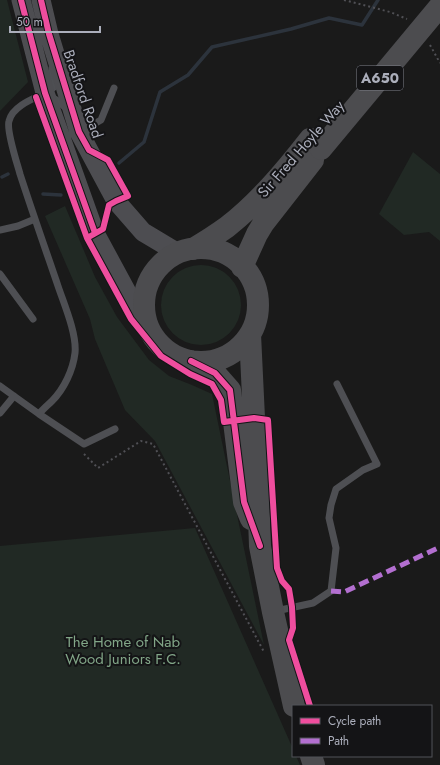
<svg xmlns="http://www.w3.org/2000/svg" width="440" height="765" font-family="Jost,sans-serif">
	<rect width="100%" height="100%" fill="#1a1a1a"/>
	<!-- green -->
	<path fill="#212924" d="M0 0H7L28 82 0 111Z
		M413 152 440 174V241L429 232 404 235 379 214Z
		M65 206 95 277 117 317 149 360 169 376 192 385 212 394 264 645 155 441 125 410 95 339 90 319 45 216Z
		M161 305a40 40 0 1 1 80 0a40 40 0 1 1-80 0Z
		M195 528 293 749V756H296L300 765H0V546Z"/>
	<g fill="none" stroke-linecap="round" stroke-linejoin="round">
		<!-- stream -->
		<path stroke="#2c333c" stroke-width="3.5" d="M119 163 144 142 160 92 188 75 212 47 291 29 329 18 362 25 378 0
			M2 177 8 174
			M43 194 61 195"/>
		<!-- path -->
		<path stroke="#505055" stroke-width="2" stroke-dasharray="2 3" stroke-linecap="butt" d="M344 0 390 12 407 19
			M430 45 440 63
			M84 454 98 468 141 441 153 444 264 652"/>
		<!-- lane -->
		<path stroke="#4e4f53" stroke-width="7" d="M52 68 53 88 45 93 58 101 66 108
			M80 132 101 120 114 88
			M0 230 18 226 35 219
			M0 274 33 319
			M0 386 39 414C43 409 48 405 52 401 64 389 73 370 75 353 77 334 64 304 58 286 45 248 32 211 20 174 17 163 6 130 9 121 12 107 32 99 43 94
			M0 413 14 396
			M39 414 84 444 115 429
			M276 611 313 603 331 591 336 548 329 518 331 505 336 489 363 470 377 464 337 384"/>
		<!-- secondary -->
		<path stroke="#4d4d51" stroke-width="19" d="M21 0 45 93 95 233 135 307 148 327
			M41 0 49 34 79 132 116 201 143 232 178 253"/>
		<!-- highway -->
		<path stroke="#4c4c4f" stroke-width="22" d="M144 305a57 57 0 1 1 114 0a57 57 0 1 1-114 0Z
			M193 249C205 242 216 235 227 227 259 202 285 171 310 139
			M242 267 257 234 263 224 313 160
			M250 334 254 418 256 433 260 546 273 612 294 706
			M191 361 215 373 230 390 244 502 251 519
			M311 756 314 765"/>
		<!-- highway-bridge -->
		<path stroke="#4c4c4f" stroke-width="22" d="M321 149 440 6"/>
		<!-- quiet -->
		<path stroke="#b36fd0" stroke-width="5" stroke-dasharray="10 5" stroke-linecap="butt" d="M331 591 344 592 440 547"/>
		<!-- cycleway casing -->
		<g stroke="#141416" stroke-width="8">
			<path id="cycleway" d="M21 0 45 93 95 233
				M41 0 49 34 79 132 89 150 108 160 128 196 116 201 109 205 103 229 87 238 131 319 161 356 190 374 212 384 221 400 224 422 254 418 268 420 277 568 282 581 289 589 292 607 293 628 289 640 310 706
				M36 97 87 238
				M191 361 215 373 230 390 244 502 260 546"/>
		</g>
		<!-- cycleway -->
		<use href="#cycleway" stroke="#ef4d9e" stroke-width="6"/>
	</g>
	<g text-anchor="middle" stroke-width="4" stroke-linejoin="round" paint-order="stroke">
		<!-- shield labels -->
		<rect fill="#141416" stroke="#7e808a" stroke-width="1" x="357" y="66" width="46" height="24" rx="3"/>
		<g font-size="14" font-weight="bold" fill="#abaebb">
			<text x="380" y="83">A650</text>
		</g>
		<!-- street labels -->
		<g font-size="15" fill="#abaebb" stroke="#141416">
			<text transform="translate(83 94) rotate(71)" y="5">Bradford Road</text>
			<text transform="translate(301 149) rotate(-49)" y="5">Sir Fred Hoyle Way</text>
		</g>
		<!-- park labels -->
		<g font-size="15" fill="#82a688" stroke="#141416">
			<text x="123" y="647">The Home of Nab<tspan x="123" dy="17">Wood Juniors F.C.</tspan></text>
		</g>
	</g>
	<!-- legend -->
	<rect x="292" y="705" width="140" height="52" fill="#141416" stroke="#505258"/>
	<rect x="300" y="718" width="20" height="6" fill="#ef4d9e" stroke="#505258"/>
	<text x="328" y="725" font-size="12" fill="#abaebb">Cycle path</text>
	<rect x="300" y="738" width="20" height="6" fill="#b36fd0" stroke="#505258"/>
	<text x="328" y="745" font-size="12" fill="#abaebb">Path</text>
	<!-- scale -->
	<path d="M10 26v6h90v-6" fill="none" stroke="#abaebb" stroke-width="2"/>
	<text x="16" y="26" font-size="12" fill="#abaebb" stroke="#141416" stroke-width="3" paint-order="stroke">50 m</text>
</svg>
